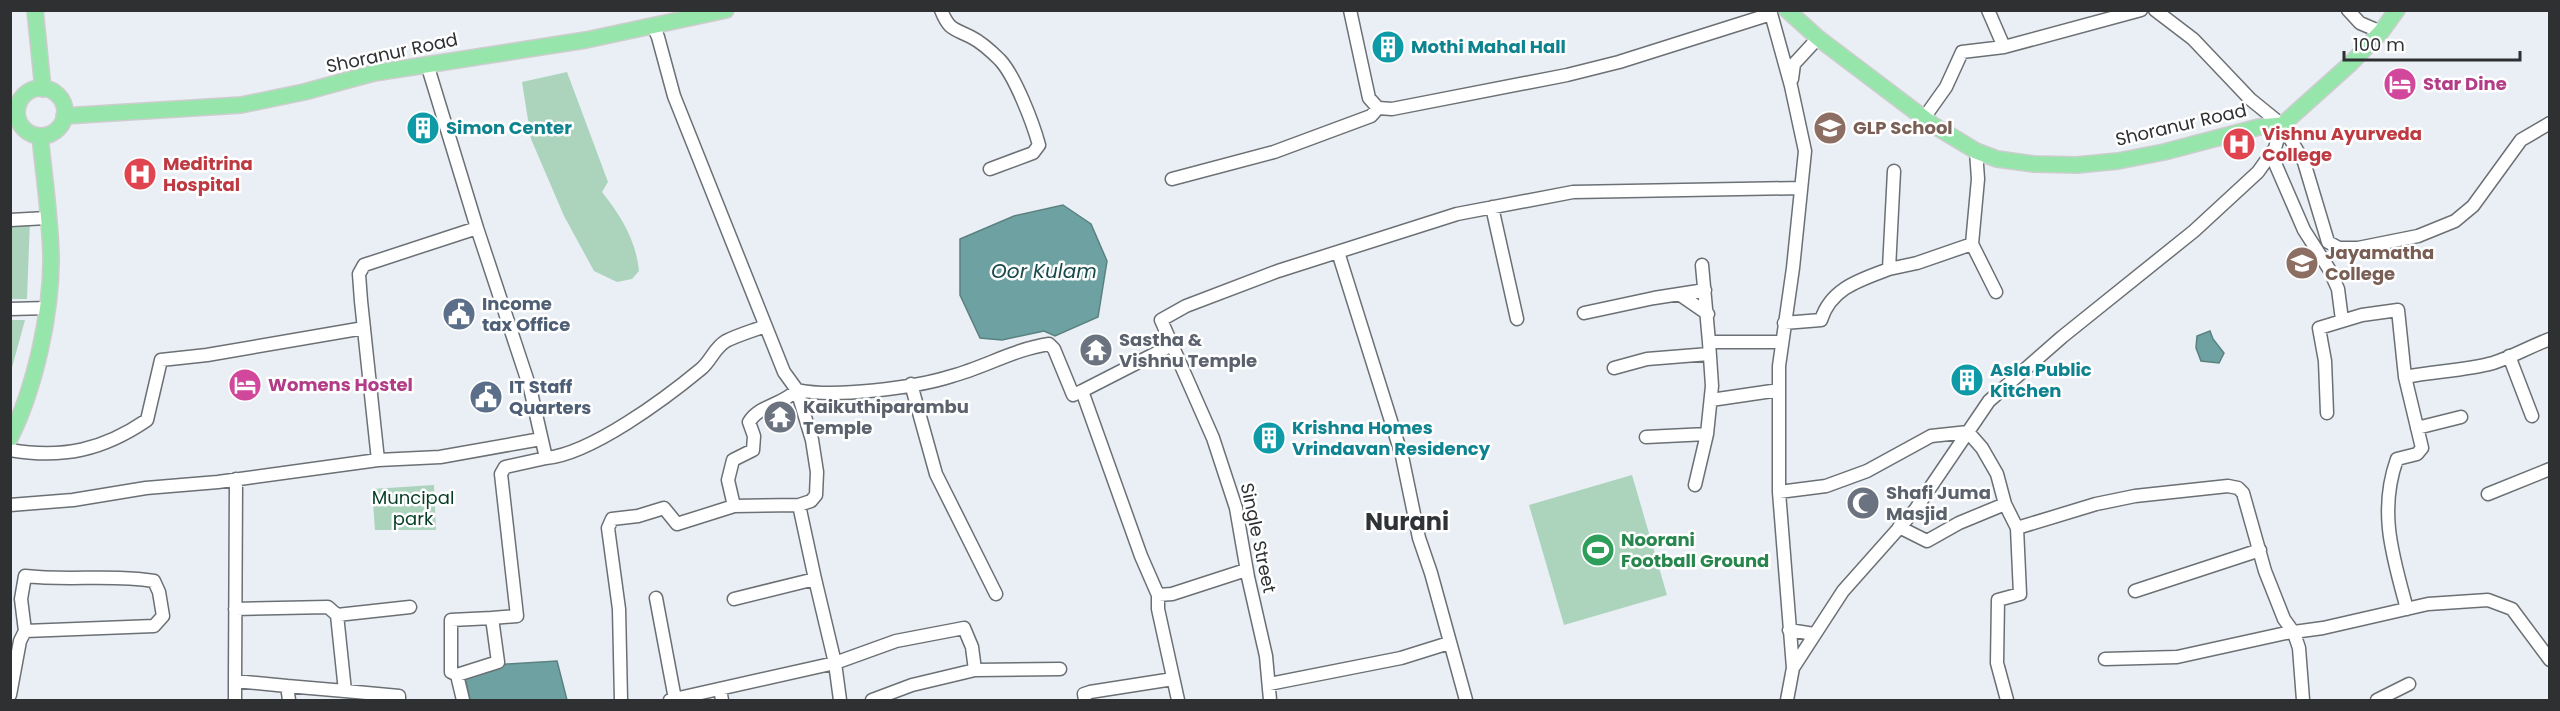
<svg xmlns="http://www.w3.org/2000/svg" width="2560" height="711" font-family="Poppins,sans-serif">
	<rect width="100%" height="100%" fill="#e9eff4"/>
	<!-- green -->
	<path fill="#acd4bd" d="M567 72 608 182 602 192C621 216 636 240 639 271L632 279 617 282 594 271 564 216 531 139 522 82Z
		M10 220H30L27 299H11Z
		M11 320H25L11 371 10 320Z
		M1632 475 1667 595 1564 625 1529 505Z
		M434 485 436 530H375L372 489Z"/>
	<!-- water -->
	<path fill="#6ea2a2" stroke="#5b8080" stroke-width="1.5" d="M1063 205 1091 224 1107 261 1098 317 1055 336 1044 331 1002 340 980 338 960 295V239L1014 216Z
		M2210 331 2213 339 2224 353 2219 363 2201 361 2196 348 2197 336Z
		M557 661 567 700H470L465 678 506 664Z"/>
	<g fill="none" stroke-linecap="round" stroke-linejoin="round">
		<!-- minor casing -->
		<g stroke="#6b7074" stroke-width="15">
			<path id="minor" d="M941 10C949 30 953 28 971 37 981 42 992 52 1000 60 1015 76 1033 123 1039 145L1033 153 990 169
				M1350 10 1369 98 1378 108 1392 109 1567 75 1619 62 1771 14
				M1770 10 1791 86 1805 151 1793 268 1779 366V492L1793 668
				M1988 10 2004 47 2141 10
				M2155 10 2193 39 2250 99 2282 125 2304 162 2328 242 2339 248H2358L2418 236 2455 221 2473 206 2521 140 2550 123
				M2348 10 2360 23 2381 32
				M653 26 658 37 674 96 784 372 797 390C781 406 759 405 749 422L754 436 753 450 733 460 728 480 734 506
				M427 64 477 228
				M1792 79 1794 64 1818 38
				M1924 118 1946 87 1962 52 2004 47
				M2271 154 2304 230 2329 269 2338 289 2342 320
				M1894 171 1889 269 1917 263 1972 244 1978 179 1976 151
				M1172 179 1274 152 1371 116 1378 108
				M1492 207 1517 319
				M10 220 47 218
				M1972 244 1996 292
				M1338 252 1402 456 1419 538 1431 573 1466 700
				M1702 265 1709 342
				M1679 294 1708 314
				M10 309 48 308
				M1584 313 1654 298 1705 290
				M1784 323 1821 320C1831 288 1860 280 1889 269
				M2509 356 2532 416
				M1614 368 1647 359 1709 354
				M2405 377C2434 371 2464 371 2493 363 2512 357 2531 346 2550 339
				M911 384 936 474 996 594
				M1082 391 1172 345
				M1711 400 1779 390
				M2327 413 2325 361 2319 328 2362 315 2398 310 2405 377 2422 448 2417 454 2397 459C2378 512 2393 557 2407 609
				M2417 428 2461 417
				M1646 437 1707 434
				M10 450C63 459 103 450 147 420L161 360 207 355 364 328
				M378 460 361 301 359 274 364 265 477 228 530 388 546 458C591 454 666 398 701 369 711 361 714 348 726 341 738 335 752 331 765 326
				M236 479 235 681 287 686 289 700
				M1695 485 1707 434 1712 386 1709 342H1782
				M1779 492 1826 486 1867 471 1931 436 1968 432 1982 448 1997 474 2005 504 2017 528 2020 594 1998 600 1997 663 2007 700
				M2488 494 2550 469
				M10 505 73 500 146 488 218 482 378 460 440 457 541 439
				M1899 527 1927 541 1959 523 2005 504
				M2017 528 2096 504 2135 496 2228 486 2238 488 2243 493 2265 571 2284 619 2294 633 2299 648 2303 700
				M815 579 835 663 840 700
				M2135 591 2260 550
				M1158 595V609L1178 700
				M656 598 675 699
				M734 599 815 579 799 505
				M235 609 328 607 337 615 345 691 287 686
				M337 615 410 607
				M492 618 517 616 501 474 505 467 546 458
				M1789 630 1814 634
				M2105 659 2177 657 2286 633 2323 628 2428 604 2488 600 2512 609 2550 660
				M975 670 1060 669
				M457 675 498 662 492 618 451 620V672L457 675 463 700
				M1269 684 1401 658 1449 643
				M720 689 722 700
				M345 691 399 696V700
				M10 695 20 641 25 631 154 626 163 616 159 592 154 581C112 574 68 581 25 576L21 599 25 631
				M235 700V681
				M621 700 619 609 608 528 612 519 638 516 664 508 677 524 734 506 799 505 811 501 816 495 817 472 812 440 797 390C834 398 914 388 952 376 985 367 1015 349 1049 344L1054 349 1073 395 1082 391 1141 556 1158 595 1172 594 1246 570
				M670 700 835 663 896 641 964 628 972 647 975 670 912 685 872 700
				M1085 700 1084 694 1090 692 1173 679
				M1270 700 1266 656 1248 577 1236 508 1213 438 1161 320 1186 306 1278 271 1457 214 1573 192 1801 188
				M1787 700 1793 668 1843 591 1915 510 1989 401 2062 337 2194 231 2258 172 2275 148 2282 125
				M2377 700 2409 684"/>
		</g>
		<!-- major casing -->
		<g stroke="#cdcdce" stroke-width="18">
			<path id="major" d="M35 10 43 89
				M1787 10 1818 38 1933 125 1976 151 1997 159 2034 164 2077 165 2118 161 2164 152 2259 127 2282 125 2350 64 2381 32 2397 10
				M17 112a24 24 0 1 1 48 0a24 24 0 1 1-48 0Z
				M64 116 241 105 304 92 374 73 586 40 726 10
				M10 438C35 388 52 311 51 255 50 216 44 176 40 136"/>
		</g>
		<!-- minor -->
		<use href="#minor" stroke="#fff" stroke-width="12"/>
		<!-- major -->
		<use href="#major" stroke="#96e5ab" stroke-width="15"/>
	</g>
	<!-- icons -->
	<defs>
		<g id="building-disc" transform="scale(1.725)"><circle r="9.5" fill="#0f9aa8" stroke="#fff"/><path d="M-4-6H4V6H1V3H-1V6H-4ZM-2.5-4.3h1.7v1.8h-1.7ZM.8-4.3h1.7v1.8H.8ZM-2.5-1h1.7V.8h-1.7ZM.8-1h1.7V.8H.8Z" fill="#fff"/></g>
		<g id="hotel-disc" transform="scale(1.725)"><circle r="9.5" fill="#d1479c" stroke="#fff"/><path d="M-6-4.5h1.5V1H6V5H4.5V3h-9V5H-6ZM-4 0a1.8 1.8 0 1 1 3.6 0ZM.5 0V-2.5h3Q6-2.5 6 0Z" fill="#fff"/></g>
		<g id="school-disc" transform="scale(1.725)"><circle r="9.5" fill="#8d6e63" stroke="#fff"/><path d="M0-5L7-2L0 1L-7-2ZM-4 1L0 2.5L4 1V4Q0 6-4 4Z" fill="#fff"/></g>
		<g id="hospital-disc" transform="scale(1.725)"><circle r="9.5" fill="#e0444e" stroke="#fff"/><path d="M-5-5h3v3.5h4V-5h3V5h-3V1.5h-4V5h-3Z" fill="#fff"/></g>
		<g id="university-disc" transform="scale(1.725)"><circle r="9.5" fill="#8d6e63" stroke="#fff"/><path d="M0-5L7-2L0 1L-7-2ZM-4 1L0 2.5L4 1V4Q0 6-4 4Z" fill="#fff"/></g>
		<g id="civic-disc" transform="scale(1.725)"><circle r="9.5" fill="#5c6f8a" stroke="#fff"/><path d="M-.6-6.5H3V-4.5H.6V-3L4-1V1h2V6H-6V1h2V-1L-.6-3ZM-1.2 2.5V6h2.4V2.5Z" fill="#fff"/></g>
		<g id="temple-disc" transform="scale(1.725)"><circle r="9.5" fill="#6b7280" stroke="#fff"/><path d="M0-6L5-2H3V0L6.5 2.5H4V6H1.5V3h-3V6H-4V2.5H-6.5L-3 0V-2H-5Z" fill="#fff"/></g>
		<g id="mosque-disc" transform="scale(1.725)"><circle r="9.5" fill="#6b7280" stroke="#fff"/><path d="M3.5-4.9A6 6 0 1 0 3.5 4.9A5 5 0 1 1 3.5-4.9Z" fill="#fff"/></g>
		<g id="stadium-disc" transform="scale(1.725)"><circle r="9.5" fill="#2e9e5b" stroke="#fff"/><path d="M0-5a6.5 5 0 1 0 0 10a6.5 5 0 1 0 0-10ZM-3.5-1.8h7v3.6h-7Z" fill="#fff"/></g>
	</defs>
	<g fill-rule="evenodd">
		<use href="#building-disc" x="1388" y="47"/>
		<use href="#hotel-disc" x="2400" y="84"/>
		<use href="#building-disc" x="423" y="128"/>
		<use href="#school-disc" x="1830" y="128"/>
		<use href="#hospital-disc" x="2239" y="144"/>
		<use href="#hospital-disc" x="140" y="174"/>
		<use href="#university-disc" x="2302" y="263"/>
		<use href="#civic-disc" x="459" y="314"/>
		<use href="#temple-disc" x="1096" y="350"/>
		<use href="#building-disc" x="1967" y="380"/>
		<use href="#hotel-disc" x="245" y="385"/>
		<use href="#civic-disc" x="486" y="397"/>
		<use href="#temple-disc" x="780" y="417"/>
		<use href="#building-disc" x="1269" y="438"/>
		<use href="#mosque-disc" x="1863" y="503"/>
		<use href="#stadium-disc" x="1598" y="550"/>
	</g>
	<g text-anchor="middle" stroke-width="5" stroke-linejoin="round" paint-order="stroke">
		<!-- culture labels -->
		<g font-size="18" font-weight="bold" fill="#0d838f" stroke="#fff" text-anchor="start">
			<text x="1411" y="53">Mothi Mahal Hall</text>
			<text x="446" y="134">Simon Center</text>
			<text x="1990" y="376">Asla Public<tspan x="1990" dy="21">Kitchen</tspan></text>
			<text x="1292" y="434">Krishna Homes<tspan x="1292" dy="21">Vrindavan Residency</tspan></text>
		</g>
		<!-- street labels -->
		<g font-size="18" fill="#2e3032" stroke="#fff">
			<text transform="translate(392 53) rotate(-12)" y="6">Shoranur Road</text>
			<text transform="translate(2181 125) rotate(-13)" y="6">Shoranur Road</text>
			<text transform="translate(1258 538) rotate(78)" y="6">Single Street</text>
		</g>
		<!-- hotel labels -->
		<g font-size="18" font-weight="bold" fill="#b23c85" stroke="#fff" text-anchor="start">
			<text x="2423" y="90">Star Dine</text>
			<text x="268" y="391">Womens Hostel</text>
		</g>
		<!-- education labels -->
		<g font-size="18" font-weight="bold" fill="#785e54" stroke="#fff" text-anchor="start">
			<text x="1853" y="134">GLP School</text>
			<text x="2325" y="259">Jayamatha<tspan x="2325" dy="21">College</tspan></text>
		</g>
		<!-- health labels -->
		<g font-size="18" font-weight="bold" fill="#be3a42" stroke="#fff" text-anchor="start">
			<text x="2262" y="140">Vishnu Ayurveda<tspan x="2262" dy="21">College</tspan></text>
			<text x="163" y="170">Meditrina<tspan x="163" dy="21">Hospital</tspan></text>
		</g>
		<!-- service labels -->
		<g font-size="18" font-weight="bold" fill="#4e5e75" stroke="#fff" text-anchor="start">
			<text x="482" y="310">Income<tspan x="482" dy="21">tax Office</tspan></text>
			<text x="509" y="393">IT Staff<tspan x="509" dy="21">Quarters</tspan></text>
		</g>
		<!-- worship labels -->
		<g font-size="18" font-weight="bold" fill="#5b616d" stroke="#fff" text-anchor="start">
			<text x="1119" y="346">Sastha &amp;<tspan x="1119" dy="21">Vishnu Temple</tspan></text>
			<text x="803" y="413">Kaikuthiparambu<tspan x="803" dy="21">Temple</tspan></text>
			<text x="1886" y="499">Shafi Juma<tspan x="1886" dy="21">Masjid</tspan></text>
		</g>
		<!-- park labels -->
		<g font-size="18" fill="#053c25" stroke="#fff">
			<text x="413" y="504">Muncipal<tspan x="413" dy="21">park</tspan></text>
		</g>
		<!-- leisure labels -->
		<g font-size="18" font-weight="bold" fill="#27864d" stroke="#fff" text-anchor="start">
			<text x="1621" y="546">Noorani<tspan x="1621" dy="21">Football Ground</tspan></text>
		</g>
		<!-- water labels -->
		<g font-size="20" font-style="italic" fill="#1a4a4b" stroke="#fff">
			<text x="1044" y="278">Oor Kulam</text>
		</g>
		<!-- district labels -->
		<g font-size="24" font-weight="bold" fill="#2f3337" stroke="#fff">
			<text x="1407" y="530">Nurani</text>
		</g>
	</g>
	<!-- border -->
	<rect width="2560" height="711" fill="none" stroke="#2e3032" stroke-width="24"/>
	<!-- scale -->
	<path d="M2344 51v9h176v-9" fill="none" stroke="#2e3032" stroke-width="3"/>
	<text x="2353" y="51" font-size="18" fill="#2e3032" stroke="#ffffff" stroke-width="4.5" paint-order="stroke">100 m</text>
</svg>
